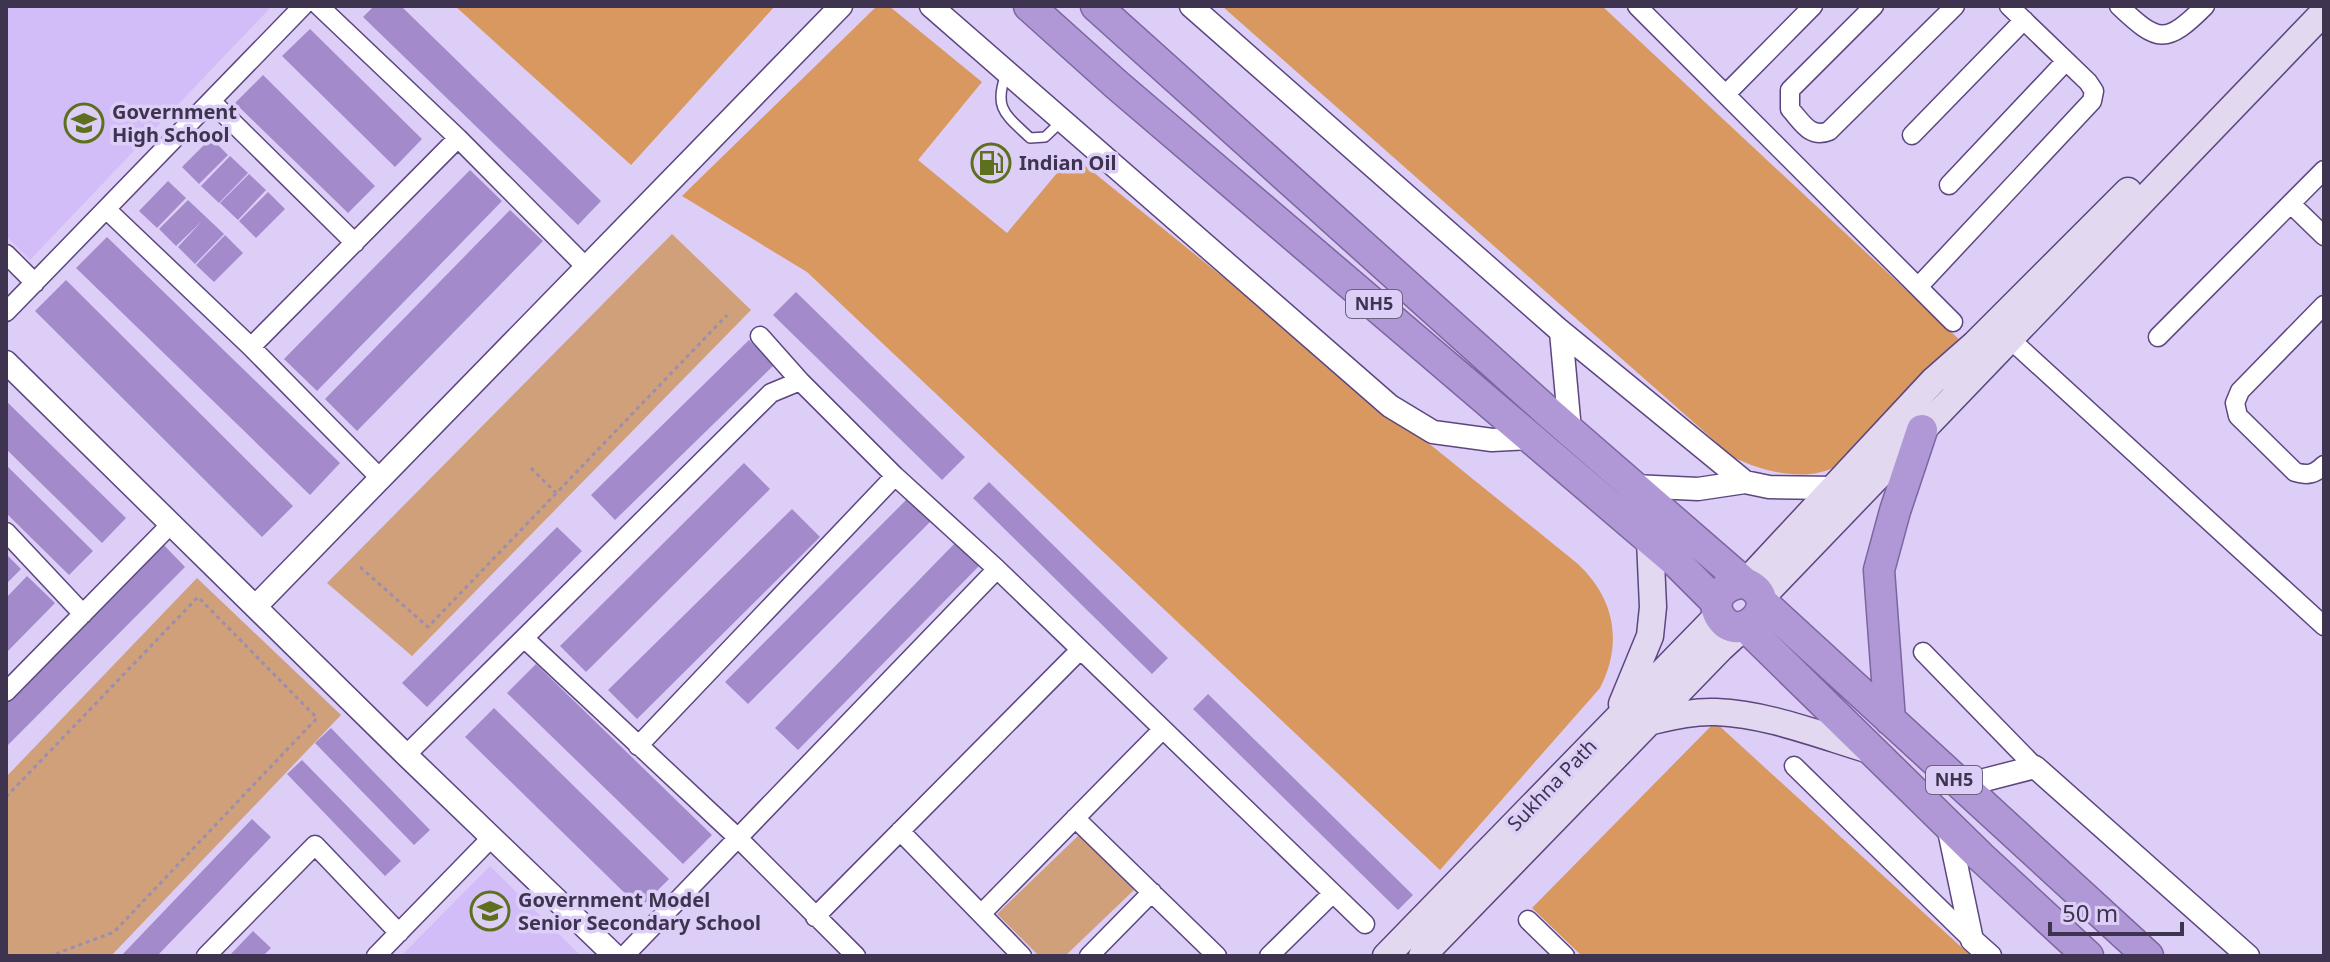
<svg xmlns="http://www.w3.org/2000/svg" width="2330" height="962" font-family="'Noto Sans',sans-serif">
	<rect width="100%" height="100%" fill="#dccef7"/>
	<!-- built -->
	<path fill="#d2bdf8" d="M9 6H272L30 260 6 236V9Z
		M490 866 581 956H401Z"/>
	<!-- green -->
	<path fill="#cfa079" d="M672 234 751 310 412 656 327 583Z
		M197 578 341 715 111 956H6V777Z
		M1080 834 1134 890 1065 956H1039L997 914Z"/>
	<!-- forest -->
	<path fill="#d89860" d="M455 6H775L631 165Z
		M877 6H889L982 82 918 160 1007 233 1072 155 1578 564C1615 599 1623 643 1600 688L1440 870 807 272 682 196Z
		M1222 6H1602L1963 343C1934 372 1904 401 1875 430 1864 440 1853 456 1840 464 1809 484 1763 472 1733 457Z
		M1715 722 1971 956H1582L1532 908Z"/>
	<!-- building -->
	<path fill="#a38acb" d="M374 6H401L601 201 578 225 363 17Z
		M310 29 422 139 395 167 282 56Z
		M263 75 375 186 348 213 235 103Z
		M211 138 228 155 199 184 182 167Z
		M230 156 248 173 219 203 201 186Z
		M470 170 502 201 317 391 284 359Z
		M249 174 266 190 238 220 220 203Z
		M168 181 186 198 157 228 139 211Z
		M268 192 285 209 256 238 239 221Z
		M188 200 224 234 195 264 178 247 202 221 176 246 159 229Z
		M510 210 543 241 357 431 325 399Z
		M225 235 243 253 214 282 196 265Z
		M107 237 340 463 310 495 76 268Z
		M66 280 293 506 262 537 35 311Z
		M796 292 965 457 942 480 773 315Z
		M749 340 774 365 615 520 591 495Z
		M6 401 126 518 102 543 6 449Z
		M744 463 770 489 586 672 560 646Z
		M6 465 93 551 69 575 6 513Z
		M989 482 1168 658 1152 674 973 498Z
		M908 498 931 521 748 704 725 682Z
		M792 509 820 537 637 719 608 690Z
		M557 527 582 551 427 707 402 683Z
		M162 543 185 567 6 747V700Z
		M955 543 979 566 798 750 775 728Z
		M6 554 21 569 6 584Z
		M27 576 55 603 6 653V598Z
		M536 664 712 835 683 864 507 693Z
		M1208 694 1413 895 1398 910 1193 709Z
		M494 708 669 879 640 908 465 737Z
		M331 728 430 830 414 845 315 743Z
		M302 760 401 861 385 876 287 774Z
		M252 819 271 837 213 898 157 956H121Z
		M253 931 271 948 263 956H229Z"/>
	<g fill="none" stroke-linecap="round" stroke-linejoin="round">
		<!-- service casing -->
		<g stroke="#5d4680" stroke-width="12">
			<path id="service" d="M1006 74C993 109 1006 115 1030 138L1045 137 1063 120"/>
		</g>
		<!-- minor casing -->
		<g stroke="#5d4680" stroke-width="21">
			<path id="minor" d="M319 6 458 138 587 268
				M1637 6 1953 322
				M1874 6 1790 90V109C1802 122 1810 139 1829 131L1955 6
				M2119 6C2158 43 2166 45 2205 6
				M1726 94 1813 6
				M211 101 355 243
				M1912 135 2024 20
				M1949 185 2066 61
				M2291 204 2324 236
				M106 209 251 347 381 479
				M6 254 35 283
				M1918 287 2092 101 2094 91 2088 82 2009 6
				M2324 305 2240 391 2235 403 2238 416 2295 472C2308 476 2315 474 2324 465
				M6 312 303 6
				M760 336 800 381
				M2158 337 2324 170
				M2010 339 2324 626
				M251 347 458 138
				M6 532 83 614
				M524 638 738 838 856 956
				M1923 652 2035 767
				M6 692 172 523
				M638 746 895 476
				M406 755 771 393 800 381 895 476 997 569 1365 924
				M1794 766 1972 940
				M1075 818 1217 956
				M900 831 1022 956
				M981 914 1162 730
				M815 917 1079 651
				M1528 920 1565 956
				M206 956 315 845 399 933
				M376 956 492 837
				M624 956 997 569
				M1089 956 1152 892
				M1269 956 1332 894"/>
		</g>
		<!-- tertiary casing -->
		<g stroke="#5d4680" stroke-width="25">
			<path id="tertiary" d="M931 6 1390 406 1433 432 1492 440 1531 438
				M1191 6 1558 329 1745 482 1769 487 1835 488
				M1561 332 1570 430
				M6 362 406 755 615 956
				M1633 486 1698 489 1745 482
				M256 606 841 6
				M1961 786 2035 767 2248 956
				M1948 826 1972 940 1990 956"/>
		</g>
		<!-- secondary casing -->
		<g stroke="#5d4680" stroke-width="29">
			<path id="secondary" d="M1745 583 1933 381 1975 344 2128 191
				M1761 598 2324 12
				M1622 704 1650 636 1653 607 1650 540
				M1648 722C1670 717 1693 711 1716 712 1769 714 1822 736 1873 751
				M1386 956 1719 614
				M1422 956 1721 648 1745 626"/>
		</g>
		<!-- trunk casing -->
		<g stroke="#7c65a0" stroke-width="33">
			<path id="trunk" d="M1029 6 1117 85 1676 562 1717 603
				M1096 6 1548 412 1745 583C1787 601 1739 650 1719 615 1709 596 1728 583 1745 583
				M1762 602 2148 956
				M1745 626 1981 857 2088 956
				M1890 720 1879 570 1895 511 1922 430"/>
		</g>
		<!-- path -->
		<path stroke="#9b8eb1" stroke-width="3" stroke-dasharray="4 4" stroke-linecap="butt" d="M531 468 556 493
			M360 567 428 627 727 315
			M6 797 198 597 317 718 114 932 50 956"/>
		<!-- service -->
		<use href="#service" stroke="#fff" stroke-width="9"/>
		<!-- minor -->
		<use href="#minor" stroke="#fff" stroke-width="18"/>
		<!-- tertiary -->
		<use href="#tertiary" stroke="#fff" stroke-width="22"/>
		<!-- secondary -->
		<use href="#secondary" stroke="#e2d9f0" stroke-width="26"/>
		<!-- trunk -->
		<use href="#trunk" stroke="#b098d6" stroke-width="30"/>
	</g>
	<!-- icons -->
	<defs>
		<g id="school-ring" transform="scale(2)"><circle r="9.5" fill="#dccef7" stroke="#5e701e" stroke-width="1.5"/><path d="M0-5L7-2L0 1L-7-2ZM-4 1L0 2.5L4 1V4Q0 6-4 4Z" fill="#5e701e"/></g>
		<g id="fuel-ring" transform="scale(2)"><circle r="9.5" fill="#dccef7" stroke="#5e701e" stroke-width="1.5"/><path d="M-5.5-6h7V0h2V4h1.3V-2.5L3-4.5l.8-.8L6-3V5H2.5V1h-1V6h-7ZM-4.2-4.7v3.2H.2V-4.7Z" fill="#5e701e"/></g>
	</defs>
	<g fill-rule="evenodd">
		<use href="#school-ring" x="84" y="123"/>
		<use href="#fuel-ring" x="991" y="163"/>
		<use href="#school-ring" x="490" y="911"/>
	</g>
	<g text-anchor="middle" stroke-width="7" stroke-linejoin="round" paint-order="stroke">
		<!-- shield labels -->
		<g fill="#dccef7" stroke="#6d6281" stroke-width="2">
			<rect x="1346" y="290" width="56" height="28" rx="6"/>
			<rect x="1926" y="766" width="56" height="28" rx="6"/>
		</g>
		<g font-size="18" font-weight="bold" fill="#3e344f">
			<text x="1374" y="310">NH5</text>
			<text x="1954" y="786">NH5</text>
		</g>
		<!-- poi labels -->
		<g font-size="20" font-weight="bold" fill="#3e344f" stroke="#dccef7" text-anchor="start">
			<text x="112" y="119">Government<tspan x="112" dy="23">High School</tspan></text>
			<text x="1019" y="170">Indian Oil</text>
			<text x="518" y="907">Government Model<tspan x="518" dy="23">Senior Secondary School</tspan></text>
		</g>
		<!-- street labels -->
		<g font-size="20" fill="#3e344f" stroke="#dccef7">
			<text transform="translate(1552 785) rotate(-46)" y="7">Sukhna Path</text>
		</g>
	</g>
	<!-- border -->
	<rect width="2330" height="962" fill="none" stroke="#3e344f" stroke-width="16"/>
	<!-- scale -->
	<path d="M2050 922v12h132v-12" fill="none" stroke="#3e344f" stroke-width="4"/>
	<text x="2062" y="922" font-size="24" fill="#3e344f" stroke="#dccef7" stroke-width="6" paint-order="stroke">50 m</text>
</svg>
